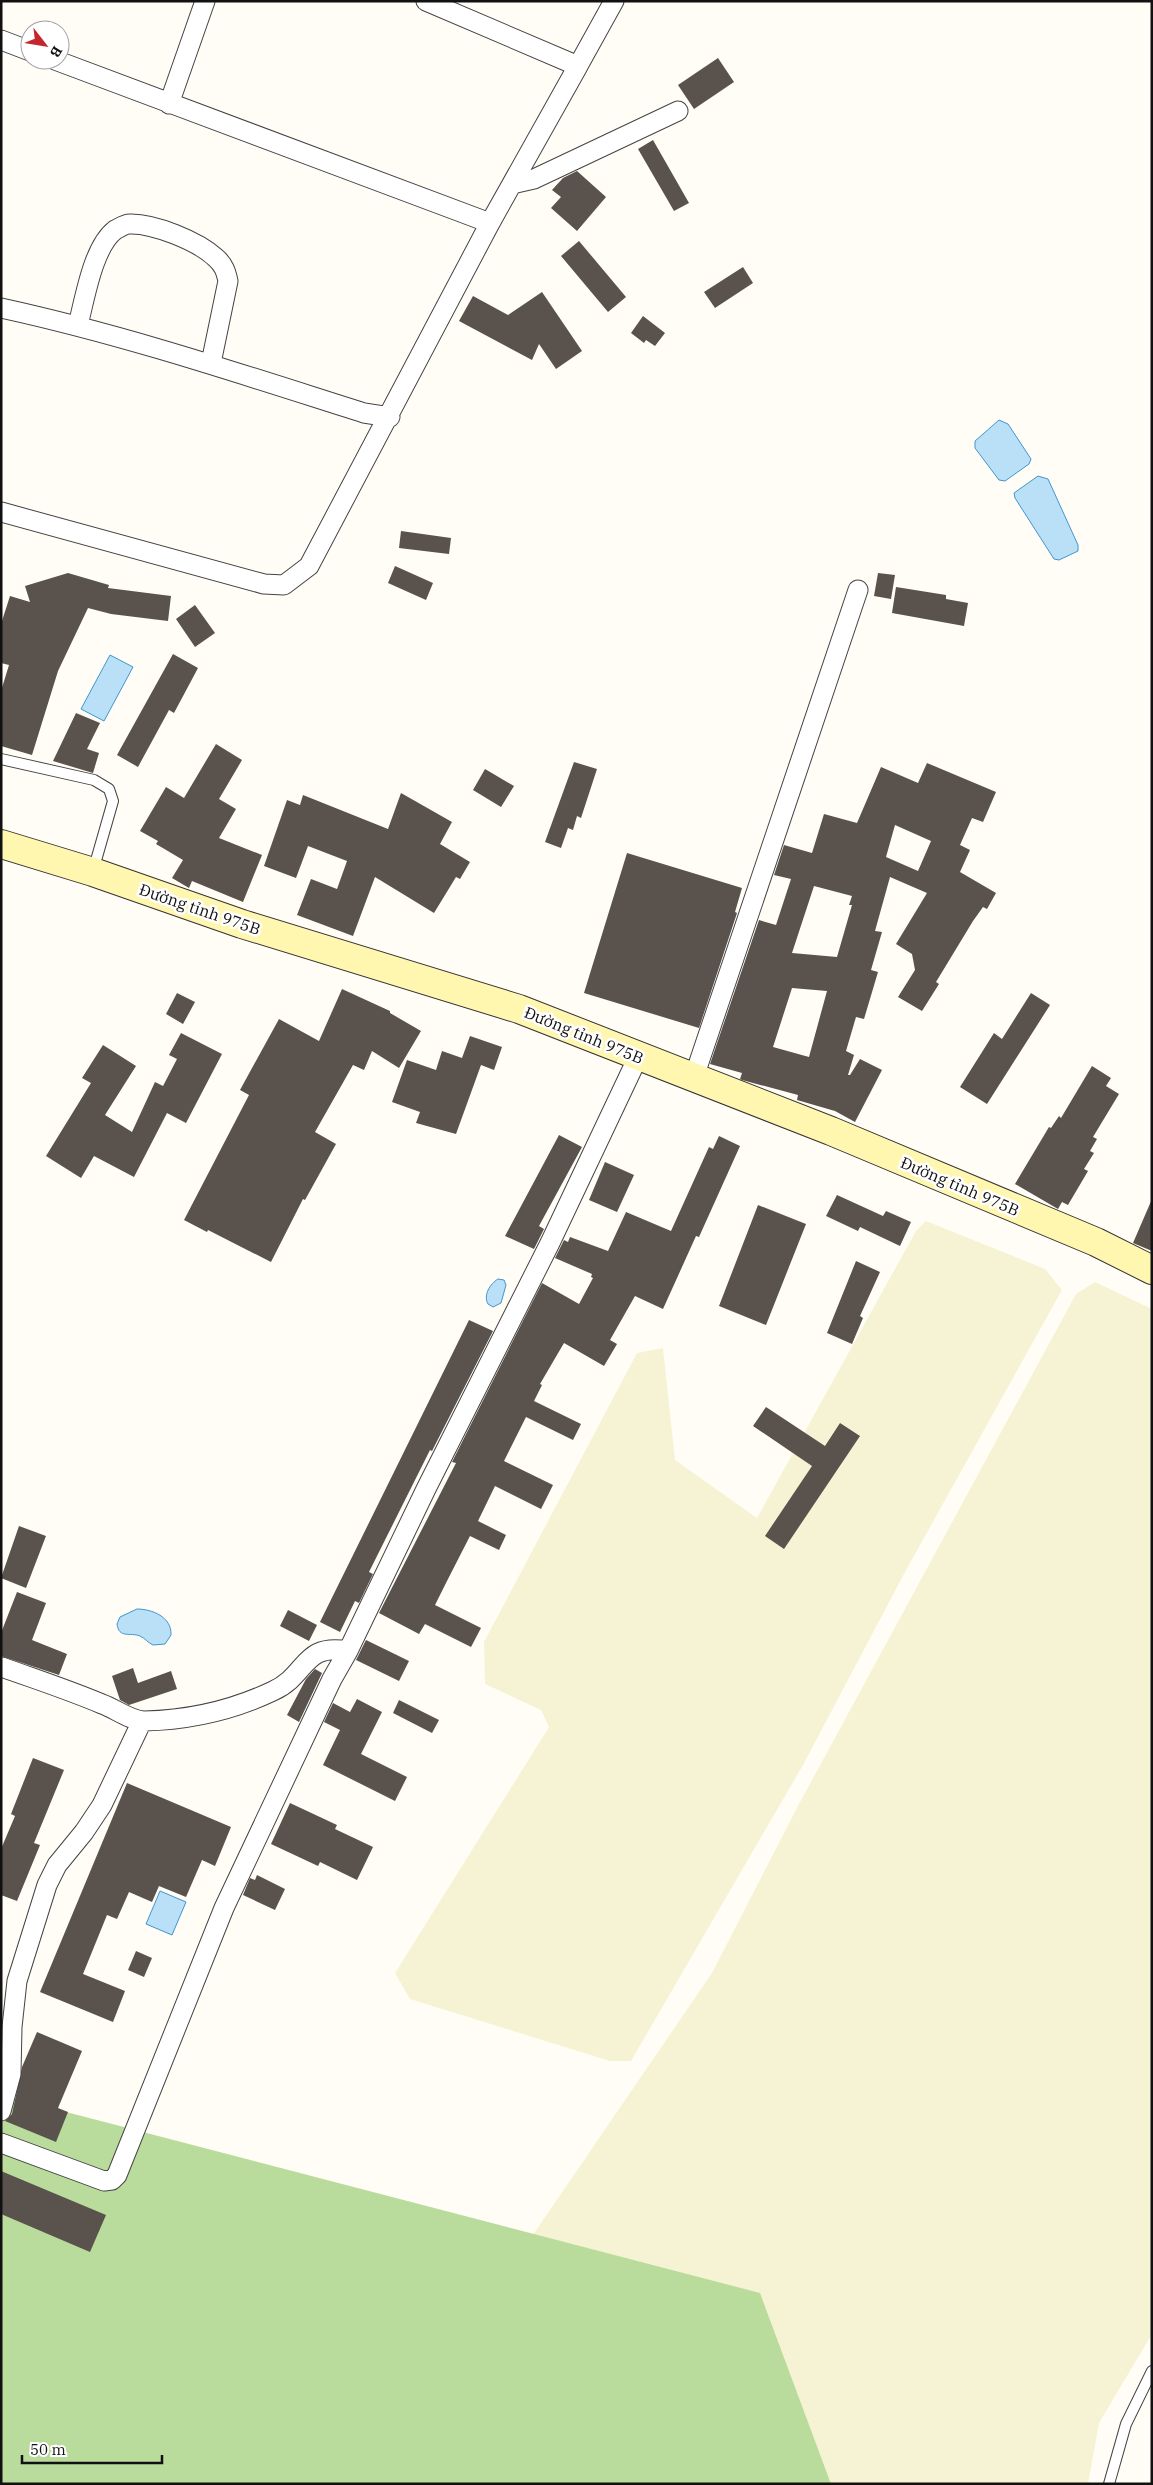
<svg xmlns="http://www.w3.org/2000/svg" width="1153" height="2485" font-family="'IBM Plex Serif',serif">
	<rect width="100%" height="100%" fill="#fffdf5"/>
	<!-- farmland -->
	<path fill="#f6f3d4" d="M926 1221 1045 1269 1062 1290 905 1572 803 1765 631 2061H610L410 1999 395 1973 549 1727 541 1710 485 1684 484 1642 637 1353 663 1348 675 1460 757 1518 916 1231Z
		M1095 1282 1152 1309V2334L1099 2423 1088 2484H343L515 2261 712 1973 799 1804 1076 1294Z"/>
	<!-- forest -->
	<path fill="#b9dc9c" d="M1 2095 760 2293 831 2484H1Z"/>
	<!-- water -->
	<path fill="#b9e0f7" stroke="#3f96cf" d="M999 420 1008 424 1031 459 1029 464 1005 481 999 480 975 448V441Z
		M1038 476 1048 479 1078 545V551L1059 560 1054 559 1015 498 1014 493Z
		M110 655 133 667 104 721 81 709Z
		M498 1279 504 1280 506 1285 501 1303 493 1307 488 1304C483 1295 490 1284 498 1279Z
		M137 1609C152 1609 172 1617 171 1635L165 1644 153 1645C148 1643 145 1638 140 1636 130 1632 119 1639 117 1624L120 1617Z
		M160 1891 186 1902 172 1935 146 1924Z"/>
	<!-- building -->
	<path fill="#5a524d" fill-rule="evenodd" d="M718 58 734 82 694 109 678 85Z
		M653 140 689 203 674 211 638 149Z
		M577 171 606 197 577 231 551 208 561 197 552 190 563 178Z
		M579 241 626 297 608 312 561 256Z
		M743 267 753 283 715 308 704 292Z
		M542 292 582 351 556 369 539 344 532 360 459 321 473 296 508 315Z
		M643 316 665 333 655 346 646 340 644 343 631 333Z
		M401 531 451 538 449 554 399 548Z
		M395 566 433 583 426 600 388 583Z
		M68 573 109 585 108 588 171 596 168 621 111 614 88 608 58 671 32 755 1 746V691L9 665 1 663V624L10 596 30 602 25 586Z
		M878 573 895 575 891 599 874 596Z
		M896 587 946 595V599L968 603 964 626 892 613Z
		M195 605 215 633 195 647 176 619Z
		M173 654 198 668 174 713 169 710 138 767 117 755Z
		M76 713 100 723 87 749 99 753 93 773 53 761Z
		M216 744 242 760 219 799 236 809 219 838 262 855 243 902 192 881 189 888 172 878 183 860 156 844 158 841 140 831 166 787 184 798Z
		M574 762 597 769 581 818 577 816 573 830 568 828 561 848 545 842Z
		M927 763 996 792 983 822 972 818 960 845 970 850 960 872 996 893 987 909 983 907 973 921 936 982 939 984 922 1011 898 997 915 970 912 954 896 944 927 893 890 877 875 931 882 932 871 970 878 972 864 1019 856 1017 846 1051 854 1055 848 1075H850L860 1059 882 1070 855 1122 835 1111 797 1100 798 1095 742 1080 740 1079 742 1073 710 1064 759 920 776 925 791 879 774 875 784 845 812 853 824 814 857 823 881 767 918 783ZM895 825 931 841 918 871 886 857ZM814 886 852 896 849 905H852L837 957 792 953ZM792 988 827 991 809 1057 773 1047Z
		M485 769 514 786 501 807 473 790Z
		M401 793 452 822 440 844 470 862 460 879 456 877 434 913 375 877 353 936 297 915 311 879 337 889 347 861 308 846 296 878 264 866 287 800 300 805 303 795 388 829Z
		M627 853 742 888 735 912 737 913 699 1028 584 993Z
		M342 989 390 1011V1013L421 1031 399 1068 372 1051 364 1070 353 1065 315 1132 336 1144 305 1200 303 1199 271 1262 208 1230 207 1232 184 1220 249 1095 240 1090 279 1019 319 1041Z
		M177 993 195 1002 183 1024 166 1014Z
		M1031 993 1050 1005 987 1104 960 1087 994 1033 1002 1039Z
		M181 1033 222 1054 186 1123 167 1113 134 1177 94 1156 81 1178 46 1156 91 1083 82 1078 103 1045 136 1066 105 1115 132 1132 155 1082 163 1086 177 1059 169 1055Z
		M470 1036 502 1047 494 1070 481 1065 456 1134 416 1123 420 1112 392 1102 407 1060 436 1070 442 1051 462 1058Z
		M1092 1066 1111 1078 1106 1086 1119 1094 1093 1137 1097 1139 1090 1151 1094 1153 1084 1169 1088 1171 1068 1205 1062 1202 1058 1209 1015 1184 1049 1127 1051 1128 1059 1116 1061 1118Z
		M559 1135 582 1147 539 1226 544 1229 534 1249 505 1236Z
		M719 1136 740 1146 699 1237 696 1236 663 1309 635 1296 610 1340 617 1344 604 1366 564 1343 540 1384 542 1385 534 1401 581 1424 573 1440 526 1417 504 1461 553 1485 541 1509 495 1486 478 1521 506 1535 499 1550 470 1536 448 1579 435 1605 481 1628 471 1647 425 1624 419 1634 379 1613 456 1463 452 1462 542 1283 579 1304 593 1278 591 1277 592 1274 555 1258 564 1240 568 1242 570 1237 608 1251 626 1212 671 1231 709 1147 713 1149Z
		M605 1162 634 1175 617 1212 589 1200Z
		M837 1195 883 1216 886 1211 911 1222 900 1246 860 1227 858 1231 826 1216Z
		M1152 1199V1251L1133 1243Z
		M758 1205 806 1224 766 1325 719 1306Z
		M856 1261 880 1272 860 1316 863 1318 852 1344 827 1333Z
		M469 1320 493 1331 432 1451 430 1450 369 1572 373 1574 359 1603 355 1601 340 1632 320 1622Z
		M766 1407 825 1446 840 1423 860 1436 784 1549 765 1536 812 1466 753 1426Z
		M19 1526 46 1536 26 1588 1 1578Z
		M17 1592 46 1603 32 1640 67 1654 59 1675 1 1656V1633Z
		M288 1610 317 1625 309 1641 280 1626Z
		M366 1640 409 1661 399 1681 356 1660Z
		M133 1668 138 1683 171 1671 177 1689 129 1705 120 1700 112 1676Z
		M315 1669 322 1673 299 1722 287 1715 306 1679Z
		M357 1699 382 1712 361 1754 407 1777 395 1801 323 1765 340 1730 324 1722 333 1703 350 1712Z
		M399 1700 439 1720 432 1733 393 1713Z
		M33 1758 64 1770 34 1843 40 1845 17 1901 1 1895V1849L15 1816 11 1814Z
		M127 1783 231 1827 215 1866 202 1860 186 1897 159 1886 152 1902 129 1892 117 1919 107 1915 83 1974 125 1991 113 2022 40 1992Z
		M290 1803 337 1825 335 1829 373 1847 357 1880 320 1862 318 1866 271 1844Z
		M257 1875 285 1889 275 1910 243 1895 250 1878 255 1880Z
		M136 1951 152 1958 144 1977 128 1970Z
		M37 2032 82 2051 58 2108 68 2112 56 2142 5 2121 12 2114 22 2067Z
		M1 2171 106 2215 90 2252 1 2214Z"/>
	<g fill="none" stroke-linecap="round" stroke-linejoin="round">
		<!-- lane casing -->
		<g stroke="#444" stroke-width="12">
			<path id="lane" d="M1 759 94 780 109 789 113 801 93 871
				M1109 2484 1126 2424 1152 2371"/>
		</g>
		<!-- street casing -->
		<g stroke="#444" stroke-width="21">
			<path id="street" d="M426 1 578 66 614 1
				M1 40 30 51
				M55 60 490 223
				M169 104 205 1
				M512 184 534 179 678 111
				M1 308C125 335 244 375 364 413L390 417
				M78 325C85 298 93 247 115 230 119 228 125 224 129 224 153 223 198 241 216 258 224 265 226 272 228 281L211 363
				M1 512 264 584 284 585 309 566 490 223 578 66
				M694 1077 858 590
				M2 1667C35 1679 69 1690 102 1704 114 1708 131 1721 144 1721 189 1720 233 1710 273 1691 308 1675 302 1643 348 1651
				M1 2111 11 2074 12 2027 17 1981 47 1885 57 1865 84 1832 102 1805 142 1721
				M1 2143 104 2181 112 2180 117 2175 224 1908 332 1679 348 1651 426 1489 550 1243 638 1057"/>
		</g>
		<!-- secondary casing -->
		<g stroke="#333" stroke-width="30">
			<path id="secondary" d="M1 844 93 872 242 924 519 1009 831 1131 1096 1242 1152 1270"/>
		</g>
		<!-- lane -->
		<use href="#lane" stroke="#fff" stroke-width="10"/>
		<!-- street -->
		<use href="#street" stroke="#fff" stroke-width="19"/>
		<!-- secondary -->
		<use href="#secondary" stroke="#fff6b0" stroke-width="28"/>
	</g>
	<g text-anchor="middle" stroke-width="5" stroke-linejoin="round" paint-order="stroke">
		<!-- street labels -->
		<g font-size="16" fill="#111" stroke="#fff">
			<text transform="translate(200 909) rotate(19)" y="6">Đường tỉnh 975B</text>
			<text transform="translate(584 1035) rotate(22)" y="6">Đường tỉnh 975B</text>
			<text transform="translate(960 1186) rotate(23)" y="6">Đường tỉnh 975B</text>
		</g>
	</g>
	<!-- border -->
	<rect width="1153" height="2485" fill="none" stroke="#111111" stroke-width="5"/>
	<!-- north arrow -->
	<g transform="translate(45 45) rotate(121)"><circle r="24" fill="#ffffff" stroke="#a0a0a0"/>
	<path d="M0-4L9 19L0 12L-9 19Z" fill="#c4262e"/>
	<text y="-8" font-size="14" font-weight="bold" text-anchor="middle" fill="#111111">B</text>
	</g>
	<!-- scale -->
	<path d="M22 2455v8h140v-8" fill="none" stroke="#111111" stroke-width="2.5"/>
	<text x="30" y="2455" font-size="15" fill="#111111" stroke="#ffffff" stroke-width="4" paint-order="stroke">50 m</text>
</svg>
